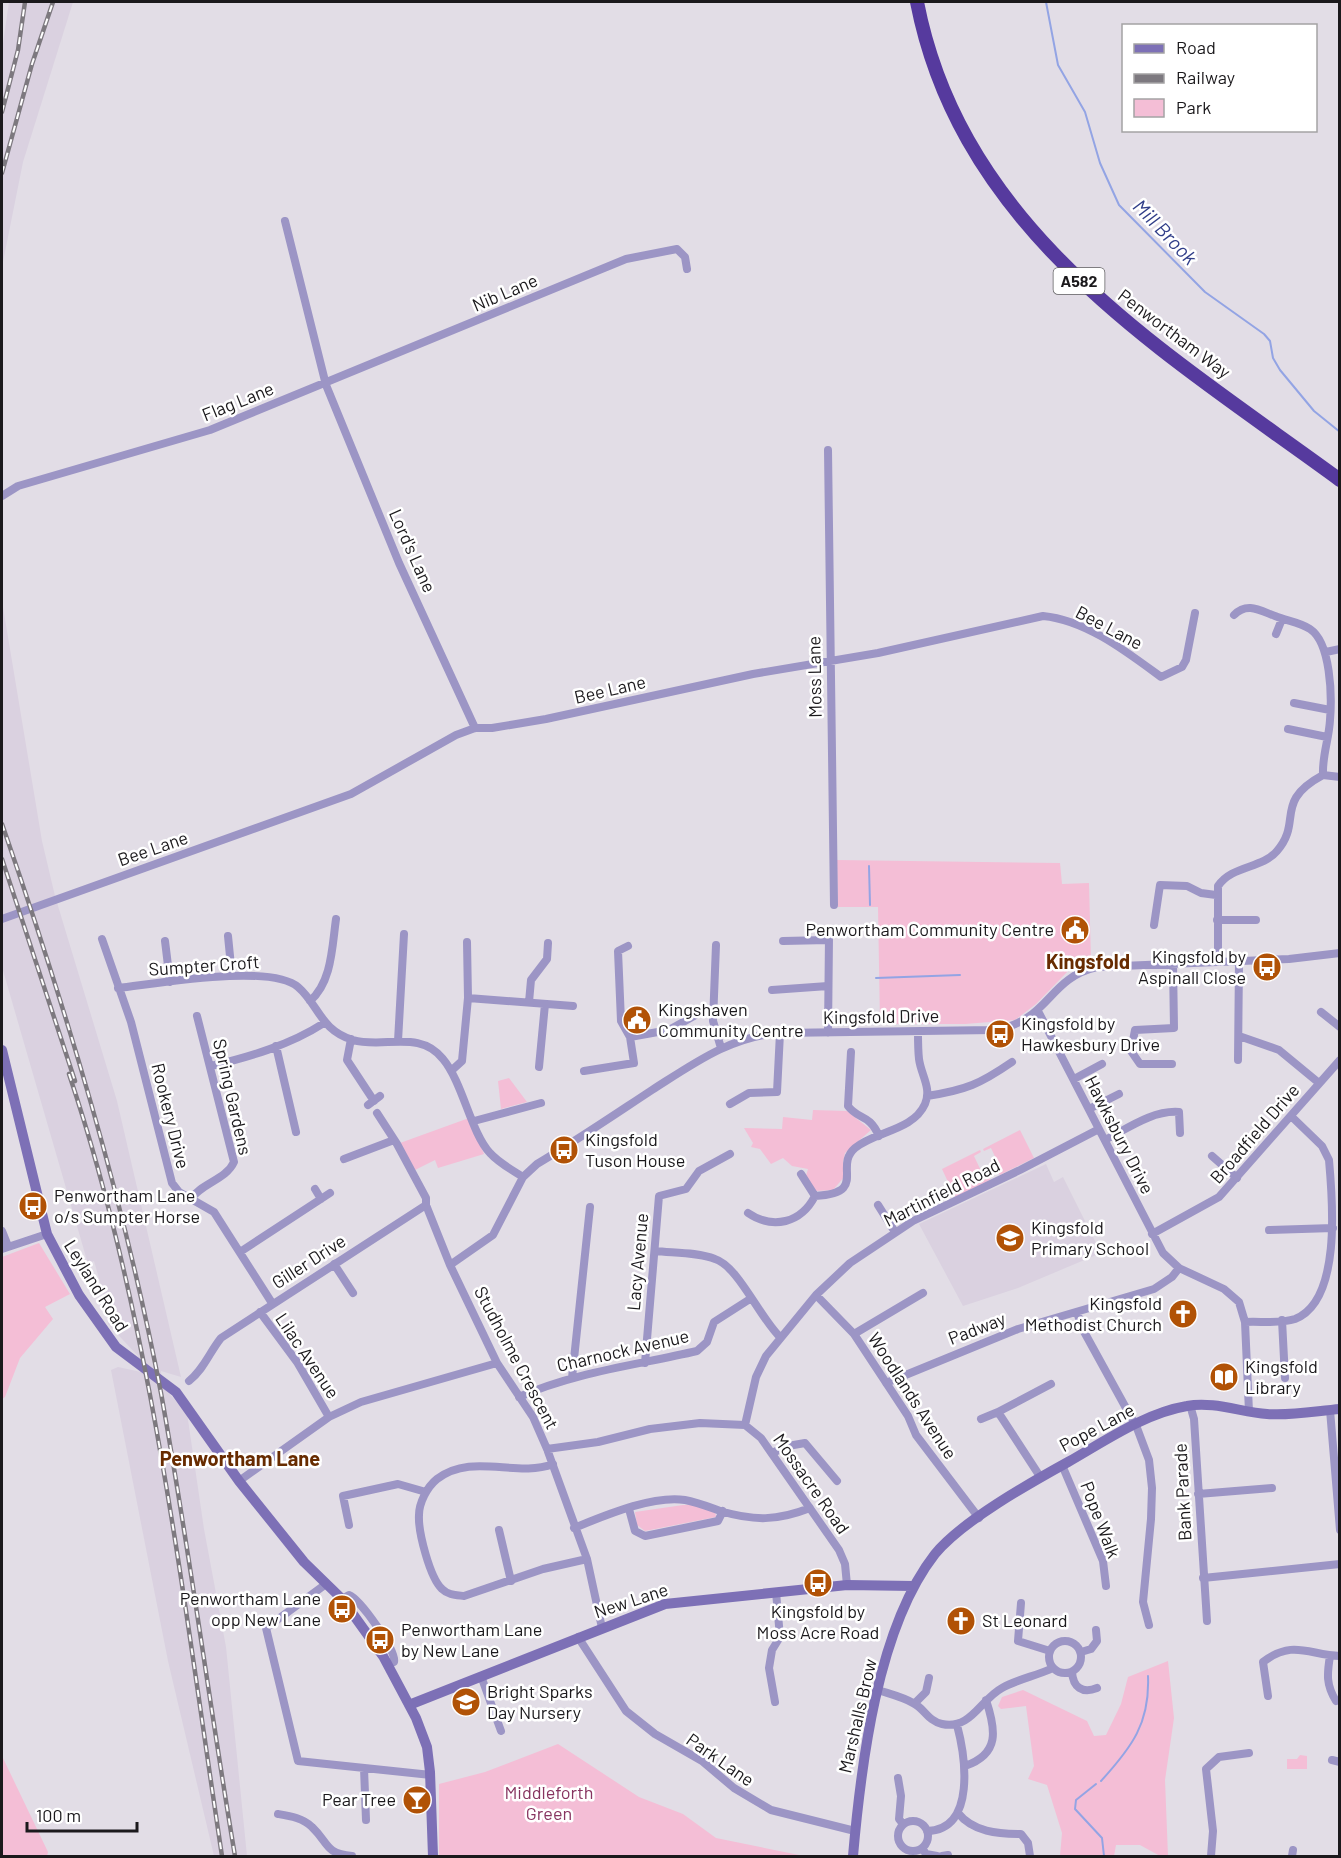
<svg xmlns="http://www.w3.org/2000/svg" width="1341" height="1858" font-family="Barlow,sans-serif">
	<rect width="100%" height="100%" fill="#e2dde6"/>
	<!-- built -->
	<path fill="#dad1e0" d="M9 2H73L23 162 2 267V50Z
		M2 601 42 841 55 896 117 1101 181 1377 161 1371 162 1386 187 1413 204 1529 226 1647 247 1856H214L168 1661 111 1370 118 1367 141 1372 138 1356 108 1324 104 1296 94 1261 88 1264 2 967Z
		M1046 1164 1054 1182 1063 1177 1101 1253 1018 1288 963 1306 919 1224Z"/>
	<!-- green -->
	<path fill="#f4bed6" d="M837 860 1060 863 1062 884 1089 883 1091 961 1069 970 1036 1004 1015 1020 965 1024H880L878 907H838Z
		M509 1078 527 1102 501 1109 498 1081Z
		M813 1110 847 1111 871 1130 845 1153 843 1162 845 1176 833 1190 816 1191 806 1176 808 1169 792 1166 783 1158 771 1164 760 1149 751 1147 753 1143 744 1128 782 1129 783 1117 812 1120Z
		M469 1118 484 1154 438 1168 435 1160 415 1170 400 1143Z
		M1020 1130 1034 1158 1000 1175 995 1170 1000 1167 991 1148 984 1151 983 1149Z
		M980 1150 981 1152 974 1156 983 1175 989 1173 990 1180 955 1197 942 1169Z
		M39 1243 70 1294 45 1307 53 1319 20 1358 5 1397 2 1399V1257Z
		M683 1505H697L715 1511 716 1517 645 1531 637 1525 635 1512Z
		M1168 1661 1174 1718 1165 1780 1168 1856H1160L1140 1845H1116L1114 1856H1060L1062 1833 1047 1785 1028 1779 1034 1766 1026 1706 1001 1709 998 1706 1002 1697 1023 1690 1087 1721 1094 1736 1106 1735 1121 1704 1128 1677Z
		M558 1744 639 1797 683 1814 716 1838 804 1856H439V1784L485 1772Z
		M1300 1755 1307 1756V1769H1287V1759H1297Z
		M2 1756 48 1852 47 1856H2Z"/>
	<g fill="none" stroke-linecap="round" stroke-linejoin="round">
		<!-- stream -->
		<path stroke="#93a4e4" stroke-width="2" d="M1046 2 1058 65 1085 112 1100 163 1119 205 1205 292 1264 334 1270 341 1273 358 1280 370 1314 411 1340 432
			M869 866 870 905
			M876 978 960 975
			M1101 1781C1132 1747 1150 1723 1148 1676
			M1096 1784 1076 1800 1075 1809 1102 1838 1104 1856"/>
		<!-- street -->
		<path stroke="#9c95c5" stroke-width="8" d="M285 221 326 385 399 563 475 728
			M828 450 834 905
			M2 496 18 486 210 430 626 259 677 249 685 257 687 269
			M1234 615C1247 602 1259 610 1275 616 1287 621 1300 622 1310 629 1331 643 1332 696 1330 720 1329 739 1322 756 1323 775
			M1276 634 1282 619
			M1326 652 1340 649
			M1294 703 1330 710
			M1288 729 1327 737
			M2 919 351 794 456 735 475 728H492L546 719 753 674 878 653 1043 616C1086 620 1127 652 1161 677L1182 667 1186 660 1195 613
			M1217 920H1256
			M1154 925 1160 885 1187 886 1201 893 1216 895
			M228 936 232 976
			M102 939 131 1022 172 1183 179 1192 214 1212 272 1303
			M165 941 170 982
			M783 941 828 940
			M716 945 713 1021 721 1048
			M1218 962V886C1232 865 1262 869 1277 851 1303 821 1273 802 1323 775L1340 777
			M118 988C155 984 270 963 298 987 319 1005 320 1030 353 1040 383 1049 420 1029 443 1059 463 1083 471 1133 490 1153 499 1163 512 1170 523 1177
			M772 990 828 986
			M468 998 573 1006
			M310 1001C332 982 332 947 336 919
			M529 1002 531 980 547 959 548 943
			M1038 1011 1163 1253 1179 1268 1224 1289 1239 1302 1245 1322 1249 1412
			M1321 1012 1340 1027
			M828 1033 829 937
			M1239 1036 1279 1050 1319 1083
			M630 1037 669 1030 701 1012 713 1013
			M351 1039 347 1060 374 1101
			M398 1041 404 934
			M276 1046 296 1132
			M851 1052 848 1106C858 1120 869 1113 879 1136
			M1238 1060 1239 962
			M1172 1064H1140L1131 1051 1135 1030 1174 1028 1173 964
			M211 1066C249 1057 290 1045 324 1023
			M539 1067 545 1004
			M451 1071 462 1061 468 998 467 942
			M584 1071 634 1063 630 1037 621 1021 618 951 628 946
			M1074 1079 1102 1064
			M927 1096C966 1090 980 1084 1012 1062
			M730 1104 749 1093 777 1092 780 1033
			M368 1105 380 1096
			M1089 1109 1119 1094
			M377 1113 397 1144 426 1198V1205L450 1265 497 1363 533 1417 547 1449 587 1559 602 1628
			M474 1121 541 1103
			M1105 1140C1128 1128 1153 1110 1179 1112L1180 1133
			M1212 1156 1237 1178
			M344 1159 394 1140
			M801 1174 815 1196
			M315 1189 321 1199
			M190 1200C201 1183 226 1180 234 1162L197 1016
			M878 1205 895 1232
			M748 1213C773 1230 801 1223 815 1196 869 1193 833 1167 855 1148 875 1131 913 1131 925 1104 932 1088 921 1075 919 1059 918 1050 918 1041 918 1032
			M1269 1230 1333 1228
			M2 1231 8 1246
			M1152 1234 1219 1197 1340 1060
			M2 1249 47 1234
			M655 1251C674 1253 697 1252 715 1259 738 1266 760 1318 780 1337
			M240 1252 330 1193
			M334 1264 353 1293
			M450 1265 493 1235 523 1177 537 1164C576 1141 614 1115 652 1090 693 1064 731 1036 780 1033L993 1030C1050 1022 1047 978 1097 967L1289 959 1340 953
			M816 1295 854 1334 908 1416 916 1435 979 1518
			M260 1312 297 1362 329 1417
			M1077 1312 1082 1328 1137 1428 1149 1460 1152 1488 1151 1519 1143 1602 1149 1625
			M1282 1320 1285 1378
			M1245 1322C1260 1321 1280 1324 1295 1319 1341 1301 1333 1204 1329 1160L1322 1146 1291 1116
			M854 1334 923 1293
			M645 1363 659 1196 686 1189 699 1171 730 1154
			M572 1378 590 1207
			M189 1381C204 1369 209 1353 221 1338L426 1205
			M886 1383 1018 1329 1154 1289 1172 1277 1179 1268
			M519 1397C575 1372 637 1365 697 1351L707 1342 714 1322 750 1299
			M1190 1405 1194 1419 1207 1621
			M1330 1410 1340 1530
			M981 1419 998 1412
			M745 1425 756 1377 766 1356 816 1295 850 1263 913 1221 1020 1170 1099 1129
			M547 1449 598 1442 650 1429 700 1423 745 1425 761 1438 839 1550 845 1564 847 1585
			M772 1453 788 1446 805 1443 837 1481
			M553 1464C516 1478 472 1452 437 1479 427 1487 419 1503 419 1515 418 1532 430 1578 442 1589 448 1595 456 1595 464 1596L543 1569 587 1559
			M1062 1465 1103 1561 1106 1586
			M1041 1478 998 1412 1051 1384
			M239 1481 329 1417 361 1402 497 1363
			M1198 1494 1272 1488
			M629 1509 635 1531 645 1536 718 1521 723 1511
			M349 1525 343 1496 398 1484 426 1492
			M574 1528C604 1516 652 1495 685 1500 697 1502 709 1507 720 1511 754 1521 777 1521 810 1508
			M499 1530 511 1581
			M1203 1578 1340 1564
			M326 1584 266 1628 298 1761 431 1775
			M342 1599 349 1595C360 1599 397 1651 394 1662L388 1665
			M1021 1603 1018 1641 1050 1651
			M578 1637 626 1711 655 1734 702 1761 734 1788 771 1810 855 1831
			M1049 1657a16 16 0 1 1 32 0a16 16 0 1 1-32 0Z
			M1081 1652 1091 1649 1097 1641 1096 1630
			M1330 1656C1327 1674 1326 1685 1336 1701
			M1072 1672C1073 1687 1082 1694 1097 1688
			M481 1676 501 1731
			M878 1690C890 1694 903 1697 913 1703 924 1708 928 1721 942 1724 971 1730 980 1700 1002 1688 1018 1679 1036 1676 1053 1668
			M1268 1696 1263 1662C1293 1639 1309 1655 1340 1656
			M775 1702 769 1668 772 1650 780 1637 776 1592
			M915 1703 926 1692 929 1678
			M1332 1760 1340 1762
			M965 1766C1000 1754 996 1730 986 1700
			M364 1768 366 1820
			M898 1778 901 1796 899 1819 903 1824
			M958 1813C973 1832 998 1834 1021 1834L1028 1843 1030 1856
			M278 1814C290 1816 303 1818 312 1827 329 1843 324 1853 352 1856
			M898 1836a15 15 0 1 1 30 0a15 15 0 1 1-30 0Z
			M927 1831C977 1830 965 1755 957 1725
			M922 1848 926 1854 937 1856
			M942 1856 948 1855
			M1211 1856 1213 1831 1206 1769 1219 1757 1249 1753
			M1292 1856 1293 1850"/>
		<!-- secondary -->
		<path stroke="#7d70b6" stroke-width="10" d="M2 1050 47 1234 79 1295 116 1347 176 1392 239 1481 304 1562 342 1599 383 1656 416 1718 427 1747 430 1772 433 1856
			M409 1705 665 1604 847 1585 913 1586
			M853 1856C861 1765 877 1628 935 1554 962 1521 1030 1483 1068 1462 1105 1441 1145 1413 1187 1406 1213 1401 1241 1412 1267 1414 1291 1416 1316 1411 1340 1409"/>
		<!-- highway -->
		<path stroke="#563a9e" stroke-width="14" d="M917 2C962 233 1164 351 1340 480"/>
		<!-- rail casing -->
		<g stroke="#7d797f" stroke-width="4.5">
			<path id="rail" d="M2 112 18 50 25 2
				M2 173 32 64 53 2
				M2 824C66 1009 124 1200 161 1393 189 1547 209 1702 235 1856
				M2 859 75 1081
				M69 1074C152 1321 183 1599 222 1856"/>
		</g>
		<!-- rail -->
		<use href="#rail" stroke="#fff" stroke-width="2" stroke-dasharray="7" stroke-linecap="butt"/>
	</g>
	<!-- icons -->
	<defs>
		<g id="civic-disc" transform="scale(1.5)"><circle r="9.5" fill="#b15206" stroke="#fff"/><path d="M-.6-6.5H3V-4.5H.6V-3L4-1V1h2V6H-6V1h2V-1L-.6-3ZM-1.2 2.5V6h2.4V2.5Z" fill="#fff"/></g>
		<g id="bus-disc" transform="scale(1.5)"><circle r="9.5" fill="#b15206" stroke="#fff"/><path d="M-5-6H5V4H4V6H2V4H-2V6H-4V4H-5ZM-3.5-4V0h7V-4ZM-3.5 1.2v1.5H-2V1.2ZM2 1.2v1.5H3.5V1.2Z" fill="#fff"/></g>
		<g id="school-disc" transform="scale(1.5)"><circle r="9.5" fill="#b15206" stroke="#fff"/><path d="M0-5L7-2L0 1L-7-2ZM-4 1L0 2.5L4 1V4Q0 6-4 4Z" fill="#fff"/></g>
		<g id="church-disc" transform="scale(1.5)"><circle r="9.5" fill="#b15206" stroke="#fff"/><path d="M-1.2-6h2.4v3.5h3.3v2.4h-3.3V6h-2.4V-.1h-3.3v-2.4h3.3Z" fill="#fff"/></g>
		<g id="library-disc" transform="scale(1.5)"><circle r="9.5" fill="#b15206" stroke="#fff"/><path d="M-6-4Q-3-5.5-.7-3.5V5Q-3 3-6 4ZM6-4Q3-5.5 .7-3.5V5Q3 3 6 4Z" fill="#fff"/></g>
		<g id="bar-disc" transform="scale(1.5)"><circle r="9.5" fill="#b15206" stroke="#fff"/><path d="M-6-5H6L.8 .8V4.5H3.5V6h-7V4.5H-.8V.8Z" fill="#fff"/></g>
	</defs>
	<g fill-rule="evenodd">
		<use href="#civic-disc" x="1075" y="930"/>
		<use href="#bus-disc" x="1267" y="967"/>
		<use href="#civic-disc" x="637" y="1020"/>
		<use href="#bus-disc" x="1000" y="1034"/>
		<use href="#bus-disc" x="564" y="1150"/>
		<use href="#bus-disc" x="33" y="1206"/>
		<use href="#school-disc" x="1010" y="1238"/>
		<use href="#church-disc" x="1183" y="1314"/>
		<use href="#library-disc" x="1224" y="1377"/>
		<use href="#bus-disc" x="818" y="1583"/>
		<use href="#bus-disc" x="342" y="1609"/>
		<use href="#church-disc" x="961" y="1621"/>
		<use href="#bus-disc" x="380" y="1640"/>
		<use href="#school-disc" x="466" y="1702"/>
		<use href="#bar-disc" x="417" y="1800"/>
	</g>
	<g text-anchor="middle" stroke-width="5" stroke-linejoin="round" paint-order="stroke">
		<!-- shield labels -->
		<rect fill="#fff" stroke="#5f5e60" stroke-width="1.5" x="1053.5" y="268" width="51" height="26" rx="4.5"/>
		<g font-size="16" font-weight="bold" fill="#1b191c">
			<text x="1079" y="287">A582</text>
		</g>
		<!-- street labels -->
		<g font-size="18" fill="#1b191c" stroke="#fff">
			<text transform="translate(505 293) rotate(-23)" y="6">Nib Lane</text>
			<text transform="translate(1174 334) rotate(37)" y="6">Penwortham Way</text>
			<text transform="translate(238 402) rotate(-22)" y="6">Flag Lane</text>
			<text transform="translate(412 551) rotate(66)" y="6">Lord's Lane</text>
			<text transform="translate(1109 628) rotate(28)" y="6">Bee Lane</text>
			<text transform="translate(815 677) rotate(-91)" y="6">Moss Lane</text>
			<text transform="translate(610 690) rotate(-13)" y="6">Bee Lane</text>
			<text transform="translate(153 849) rotate(-19)" y="6">Bee Lane</text>
			<text transform="translate(204 966) rotate(-4)" y="6">Sumpter Croft</text>
			<text transform="translate(881 1017) rotate(-1)" y="6">Kingsfold Drive</text>
			<text transform="translate(232 1097) rotate(77)" y="6">Spring Gardens</text>
			<text transform="translate(170 1116) rotate(76)" y="6">Rookery Drive</text>
			<text transform="translate(1255 1134) rotate(-49)" y="6">Broadfield Drive</text>
			<text transform="translate(1119 1135) rotate(63)" y="6">Hawksbury Drive</text>
			<text transform="translate(942 1193) rotate(-27)" y="6">Martinfield Road</text>
			<text transform="translate(309 1262) rotate(-33)" y="6">Giller Drive</text>
			<text transform="translate(638 1262) rotate(-85)" y="6">Lacy Avenue</text>
			<text transform="translate(96 1286) rotate(58)" y="6">Leyland Road</text>
			<text transform="translate(977 1329) rotate(-21)" y="6">Padway</text>
			<text transform="translate(623 1351) rotate(-13)" y="6">Charnock Avenue</text>
			<text transform="translate(307 1356) rotate(56)" y="6">Lilac Avenue</text>
			<text transform="translate(516 1358) rotate(62)" y="6">Studholme Crescent</text>
			<text transform="translate(912 1396) rotate(57)" y="6">Woodlands Avenue</text>
			<text transform="translate(1097 1428) rotate(-28)" y="6">Pope Lane</text>
			<text transform="translate(811 1484) rotate(55)" y="6">Mossacre Road</text>
			<text transform="translate(1183 1492) rotate(-93)" y="6">Bank Parade</text>
			<text transform="translate(1100 1520) rotate(69)" y="6">Pope Walk</text>
			<text transform="translate(631 1601) rotate(-18)" y="6">New Lane</text>
			<text transform="translate(858 1716) rotate(-77)" y="6">Marshalls Brow</text>
			<text transform="translate(720 1760) rotate(35)" y="6">Park Lane</text>
		</g>
		<!-- poi labels -->
		<g font-size="18" fill="#1b191c" stroke="#fff" text-anchor="start">
			<text x="1054" y="936" text-anchor="end">Penwortham Community Centre</text>
			<text x="1246" y="963" text-anchor="end">Kingsfold by<tspan x="1246" dy="21">Aspinall Close</tspan></text>
			<text x="658" y="1016">Kingshaven<tspan x="658" dy="21">Community Centre</tspan></text>
			<text x="1021" y="1030">Kingsfold by<tspan x="1021" dy="21">Hawkesbury Drive</tspan></text>
			<text x="585" y="1146">Kingsfold<tspan x="585" dy="21">Tuson House</tspan></text>
			<text x="54" y="1202">Penwortham Lane<tspan x="54" dy="21">o/s Sumpter Horse</tspan></text>
			<text x="1031" y="1234">Kingsfold<tspan x="1031" dy="21">Primary School</tspan></text>
			<text x="1162" y="1310" text-anchor="end">Kingsfold<tspan x="1162" dy="21">Methodist Church</tspan></text>
			<text x="1245" y="1373">Kingsfold<tspan x="1245" dy="21">Library</tspan></text>
			<text x="321" y="1605" text-anchor="end">Penwortham Lane<tspan x="321" dy="21">opp New Lane</tspan></text>
			<text x="818" y="1618" text-anchor="middle">Kingsfold by<tspan x="818" dy="21">Moss Acre Road</tspan></text>
			<text x="982" y="1627">St Leonard</text>
			<text x="401" y="1636">Penwortham Lane<tspan x="401" dy="21">by New Lane</tspan></text>
			<text x="487" y="1698">Bright Sparks<tspan x="487" dy="21">Day Nursery</tspan></text>
			<text x="396" y="1806" text-anchor="end">Pear Tree</text>
		</g>
		<!-- park labels -->
		<g font-size="18" fill="#873460" stroke="#fff">
			<text x="549" y="1799">Middleforth<tspan x="549" dy="21">Green</tspan></text>
		</g>
		<!-- water labels -->
		<g font-size="20" font-style="italic" fill="#313e89" stroke="#fff">
			<text transform="translate(1165 232) rotate(46)" y="7">Mill Brook</text>
		</g>
		<!-- neighbourhood labels -->
		<g font-size="20" font-weight="bold" fill="#672b00" stroke="#fff">
			<text x="1088" y="969">Kingsfold</text>
			<text x="240" y="1466">Penwortham Lane</text>
		</g>
	</g>
	<!-- border -->
	<rect width="1341" height="1858" fill="none" stroke="#1b191c" stroke-width="6"/>
	<!-- legend -->
	<rect x="1122" y="24" width="195" height="108" fill="#ffffff" stroke="#a4a3a4" stroke-width="1.5"/>
	<rect x="1134" y="44" width="30" height="9" fill="#7d70b6" stroke="#a4a3a4" stroke-width="1.5"/>
	<text x="1176" y="54" font-size="18" fill="#1b191c">Road</text>
	<rect x="1134" y="74" width="30" height="9" fill="#7d797f" stroke="#a4a3a4" stroke-width="1.5"/>
	<text x="1176" y="84" font-size="18" fill="#1b191c">Railway</text>
	<rect x="1134" y="99" width="30" height="18" fill="#f4bed6" stroke="#a4a3a4" stroke-width="1.5"/>
	<text x="1176" y="114" font-size="18" fill="#1b191c">Park</text>
	<!-- scale -->
	<path d="M27 1822v9h110v-9" fill="none" stroke="#1b191c" stroke-width="3"/>
	<text x="36" y="1822" font-size="18" fill="#1b191c" stroke="#ffffff" stroke-width="4.5" paint-order="stroke">100 m</text>
</svg>
